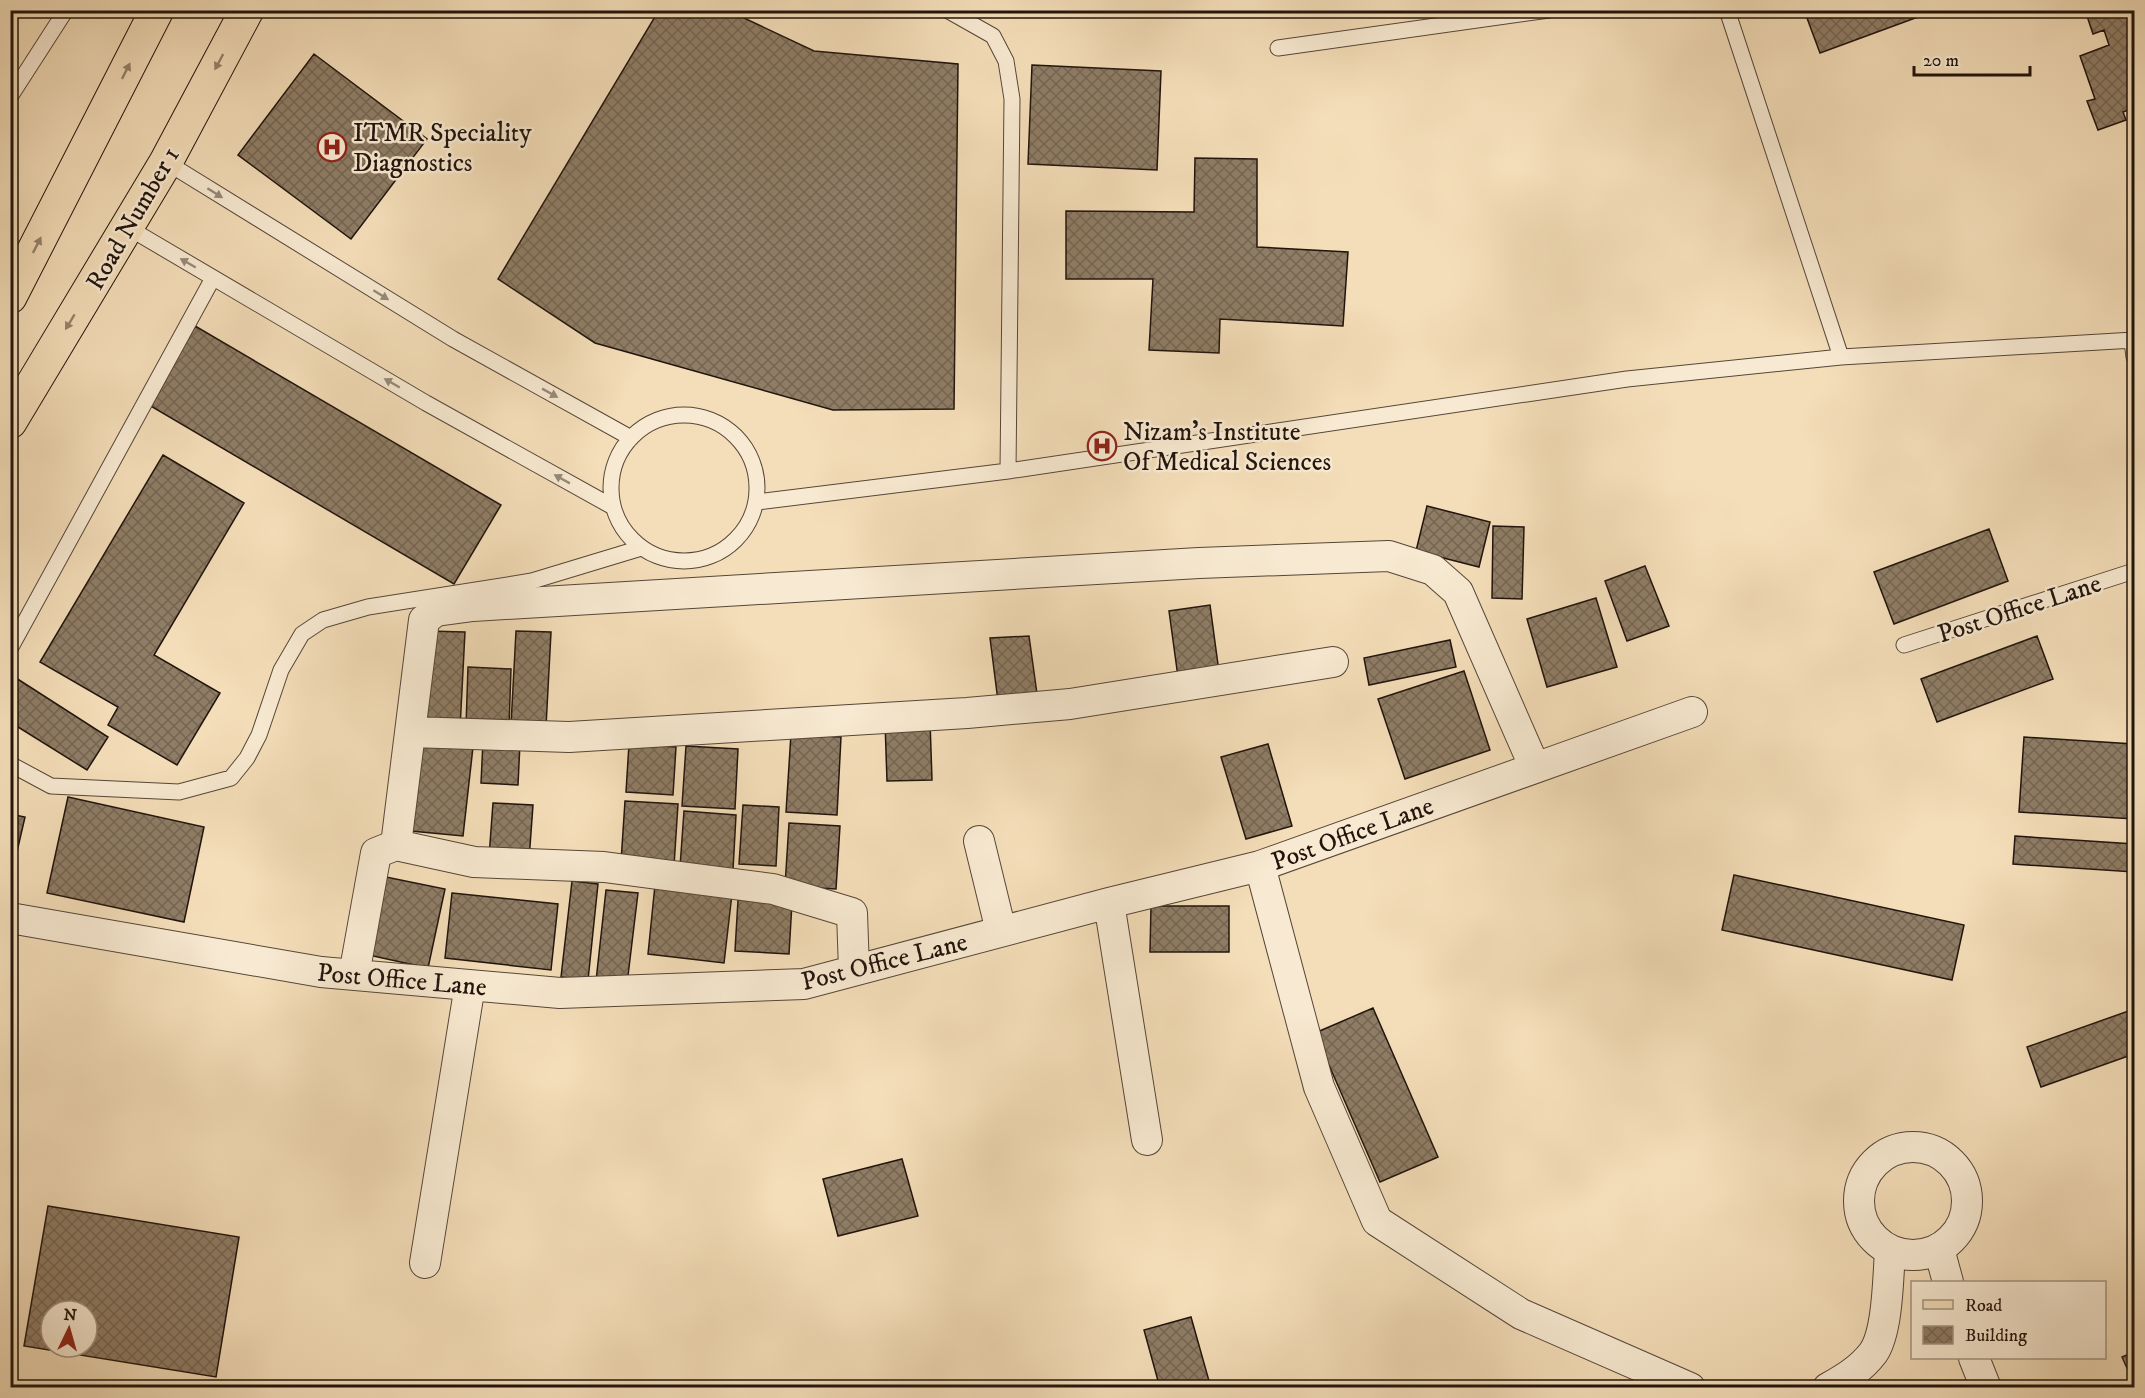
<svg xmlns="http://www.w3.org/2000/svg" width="2145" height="1398" font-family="'IM FELL DW Pica',serif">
	<defs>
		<pattern id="building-cross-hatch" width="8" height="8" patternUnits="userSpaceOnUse" patternTransform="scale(1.5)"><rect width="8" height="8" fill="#8f7d66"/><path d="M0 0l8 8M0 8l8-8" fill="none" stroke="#746552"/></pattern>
	</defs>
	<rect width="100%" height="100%" fill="#f4deb9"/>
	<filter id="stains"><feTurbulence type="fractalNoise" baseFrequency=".00333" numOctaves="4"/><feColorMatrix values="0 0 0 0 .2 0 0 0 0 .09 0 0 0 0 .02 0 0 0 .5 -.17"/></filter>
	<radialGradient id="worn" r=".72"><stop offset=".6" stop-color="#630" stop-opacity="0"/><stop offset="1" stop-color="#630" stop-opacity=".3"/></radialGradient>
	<!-- building -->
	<path fill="url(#building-cross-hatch)" stroke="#21140d" stroke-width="1.5" fill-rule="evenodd" d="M659 10H727L814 51 958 64 954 409 833 410 595 343 498 279Z
		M1804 10H1937L1820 53Z
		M2085 10H2134V108L2123 112 2126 120 2098 130 2087 101 2095 99 2080 56 2109 45 2104 30 2093 34Z
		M314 54 427 139 351 239 238 155Z
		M1032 65 1161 71 1157 170 1028 164Z
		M1195 158 1257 159V247L1348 252 1343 326 1220 319 1219 353 1149 350 1153 279H1066V211L1194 212Z
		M195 326 501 505 454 584 149 405Z
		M163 455 244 503 154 655 220 693 177 765 108 725 118 707 40 662Z
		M1427 506 1490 522 1479 567 1416 551Z
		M1493 526 1524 527 1522 599 1492 598Z
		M1989 529 2008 581 1894 624 1874 572Z
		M1645 566 1669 626 1627 641 1605 581Z
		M1596 598 1617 667 1547 687 1527 619Z
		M1210 605 1219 672 1178 677 1169 611Z
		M427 631 465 632 460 729 422 727Z
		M516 631 551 632 546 727 511 725Z
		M1029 636 1038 701H998L990 638Z
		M2037 636 2053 679 1937 722 1921 679Z
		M1450 640 1456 667 1369 685 1364 658Z
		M468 667 511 669 509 728 466 726Z
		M1464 671 1490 750 1405 779 1378 699Z
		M16 678 108 737 87 770 10 722V686Z
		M930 721 932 780 887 781 885 722Z
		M791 734 841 737 837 815 786 812Z
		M2024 737 2134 744V819L2019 812Z
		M483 741 520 743 518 785 481 783Z
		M421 742 473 747 463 836 411 831Z
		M629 744 676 747 673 795 626 792Z
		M1268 744 1292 826 1246 839 1221 757Z
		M686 746 738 749 735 809 682 806Z
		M68 797 204 827 184 922 47 893Z
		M625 801 678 804 674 866 621 862Z
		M493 803 533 805 529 860 489 857Z
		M743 805 779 807 776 866 739 864Z
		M684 811 736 815 733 870 680 867Z
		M10 814 25 817 10 882Z
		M789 823 840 826 836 889 785 886Z
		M2015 836 2134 844V872L2013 864Z
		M1734 875 1964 925 1952 980 1722 930Z
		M381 876 445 889 428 968 364 954Z
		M572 881 598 884 588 980 561 977Z
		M655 885 732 894 724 963 648 954Z
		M606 890 638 893 627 984 596 981Z
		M452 893 558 904 551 970 445 958Z
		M738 900 792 903 789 954 735 951Z
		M1151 906H1229V952H1150Z
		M1373 1008 1438 1157 1380 1182 1315 1033Z
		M2134 1009V1054L2041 1087 2027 1047Z
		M902 1159 918 1216 838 1236 823 1179Z
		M48 1206 239 1237 216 1377 24 1346ZM51 1311H87V1347H51Z
		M1191 1317 1211 1388H1160L1144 1330Z
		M2134 1352V1384L2122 1357Z"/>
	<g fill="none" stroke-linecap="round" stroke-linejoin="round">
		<!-- lane casing -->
		<g stroke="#564638" stroke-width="17">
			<path id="lane" d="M947 10 993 36 1006 61 1012 99 1008 471
				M1727 10 1841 357 2134 340
				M1278 48 1549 10
				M10 97 66 10
				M166 162 453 339 631 438
				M127 227 426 403 613 507
				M2132 341 2134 357
				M611 488a73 73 0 1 1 146 0a73 73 0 1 1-146 0Z
				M757 502 1008 471 1627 379 1841 357
				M1904 645 2134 571
				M10 649 213 278
				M10 764 51 786 179 792 231 778 247 758 259 735 281 670 302 634 323 620 368 607 532 581 641 548"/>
		</g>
		<!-- street casing -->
		<g stroke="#564638" stroke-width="32">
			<path id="street" d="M411 732 569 737 967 713 1070 704 1333 662
				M979 841 1001 931
				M396 845 424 620 436 611 473 606 1199 563 1389 556 1433 570 1458 592 1535 768
				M1260 866 1319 1087 1377 1221 1521 1314 1690 1388
				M1109 903 1147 1140
				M10 918 321 972 560 993 804 984 1109 903 1260 866 1692 712
				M354 975 376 853 396 845 474 862 604 867 773 889 852 913 854 970
				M1859 1201a54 54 0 1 1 108 0a54 54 0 1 1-108 0Z
				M1939 1249 1948 1282
				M425 1263 470 985
				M1974 1358 1986 1388
				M1828 1388C1844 1379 1861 1369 1873 1353 1888 1332 1888 1277 1890 1251"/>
		</g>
		<!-- primary casing -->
		<g stroke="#21140d" stroke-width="35">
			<path id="primary" d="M10 297 157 10
				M10 422 166 162 247 10"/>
		</g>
		<!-- lane -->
		<use href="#lane" stroke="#f8ead2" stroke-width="15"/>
		<!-- street -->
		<use href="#street" stroke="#f8ead2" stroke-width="30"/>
		<!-- primary -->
		<use href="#primary" stroke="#f4deb9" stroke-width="33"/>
	</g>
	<!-- one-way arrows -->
	<defs><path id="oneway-solid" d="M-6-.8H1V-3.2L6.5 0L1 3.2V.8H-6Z" transform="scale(1.5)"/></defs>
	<g fill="#95836c">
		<use href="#oneway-solid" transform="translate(219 62) rotate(118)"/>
		<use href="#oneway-solid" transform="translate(126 71) rotate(-63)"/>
		<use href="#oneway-solid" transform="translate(37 245) rotate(-63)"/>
		<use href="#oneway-solid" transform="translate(70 322) rotate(121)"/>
	</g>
	<g fill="#978a79">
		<use href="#oneway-solid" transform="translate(215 193) rotate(32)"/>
		<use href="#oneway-solid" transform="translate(188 263) rotate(-150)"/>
		<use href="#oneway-solid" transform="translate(381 295) rotate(32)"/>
		<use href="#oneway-solid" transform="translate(392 383) rotate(-150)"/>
		<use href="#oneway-solid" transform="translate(550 393) rotate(29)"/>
		<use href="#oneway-solid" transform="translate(562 479) rotate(-151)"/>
	</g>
	<!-- icons -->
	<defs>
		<g id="hospital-ring" transform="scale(1.5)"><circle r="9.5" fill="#f8ead2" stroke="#8f2418" stroke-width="1.5"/><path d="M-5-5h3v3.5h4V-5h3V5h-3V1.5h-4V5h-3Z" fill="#8f2418"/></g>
	</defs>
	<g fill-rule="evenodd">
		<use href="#hospital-ring" x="332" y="147"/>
		<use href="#hospital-ring" x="1102" y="446"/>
	</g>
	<g text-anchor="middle" stroke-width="5" stroke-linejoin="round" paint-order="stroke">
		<!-- poi labels -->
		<g font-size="26" fill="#21140d" stroke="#f8ead2" text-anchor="start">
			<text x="353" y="141">ITMR Speciality<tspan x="353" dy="30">Diagnostics</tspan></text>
			<text x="1123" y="440">Nizam's Institute<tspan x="1123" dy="30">Of Medical Sciences</tspan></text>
		</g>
		<!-- street labels -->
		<g font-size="26" fill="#21140d" stroke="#f8ead2">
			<text transform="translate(132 218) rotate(-60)" y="9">Road Number 1</text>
			<text transform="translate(2019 608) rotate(-18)" y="9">Post Office Lane</text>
			<text transform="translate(1352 833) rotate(-20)" y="9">Post Office Lane</text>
			<text transform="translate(884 961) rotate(-14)" y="9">Post Office Lane</text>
			<text transform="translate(402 979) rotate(5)" y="9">Post Office Lane</text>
		</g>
	</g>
	<!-- margin -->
	<rect width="2145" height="1398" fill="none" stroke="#f4deb9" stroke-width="36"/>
	<rect x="12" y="12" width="2121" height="1374" fill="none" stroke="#21140d" stroke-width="3"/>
	<rect x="18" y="18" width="2109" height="1362" fill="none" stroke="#21140d" stroke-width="1.5"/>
	<!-- legend -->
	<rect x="1911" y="1281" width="195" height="78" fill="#f8ead2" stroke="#a29483" stroke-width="1.5"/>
	<rect x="1923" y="1300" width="30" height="9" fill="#f4deb9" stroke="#a29483" stroke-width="1.5"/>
	<text x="1965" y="1311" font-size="18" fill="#21140d">Road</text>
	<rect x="1923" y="1326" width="30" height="18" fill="url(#building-cross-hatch)" stroke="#a29483" stroke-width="1.5"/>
	<text x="1965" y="1341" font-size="18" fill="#21140d">Building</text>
	<!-- north arrow -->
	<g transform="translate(69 1329) rotate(5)"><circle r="28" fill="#f8ead2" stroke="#a29483" stroke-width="1.5"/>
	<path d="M0-4.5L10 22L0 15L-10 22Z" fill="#8f2418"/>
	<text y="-9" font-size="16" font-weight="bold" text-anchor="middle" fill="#21140d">N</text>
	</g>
	<!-- scale -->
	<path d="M1914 66v9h116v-9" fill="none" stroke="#21140d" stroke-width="3"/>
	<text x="1923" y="66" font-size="18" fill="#21140d" stroke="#f8ead2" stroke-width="4.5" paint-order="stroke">20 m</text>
	<rect width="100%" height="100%" filter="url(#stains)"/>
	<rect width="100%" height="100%" fill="url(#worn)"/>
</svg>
